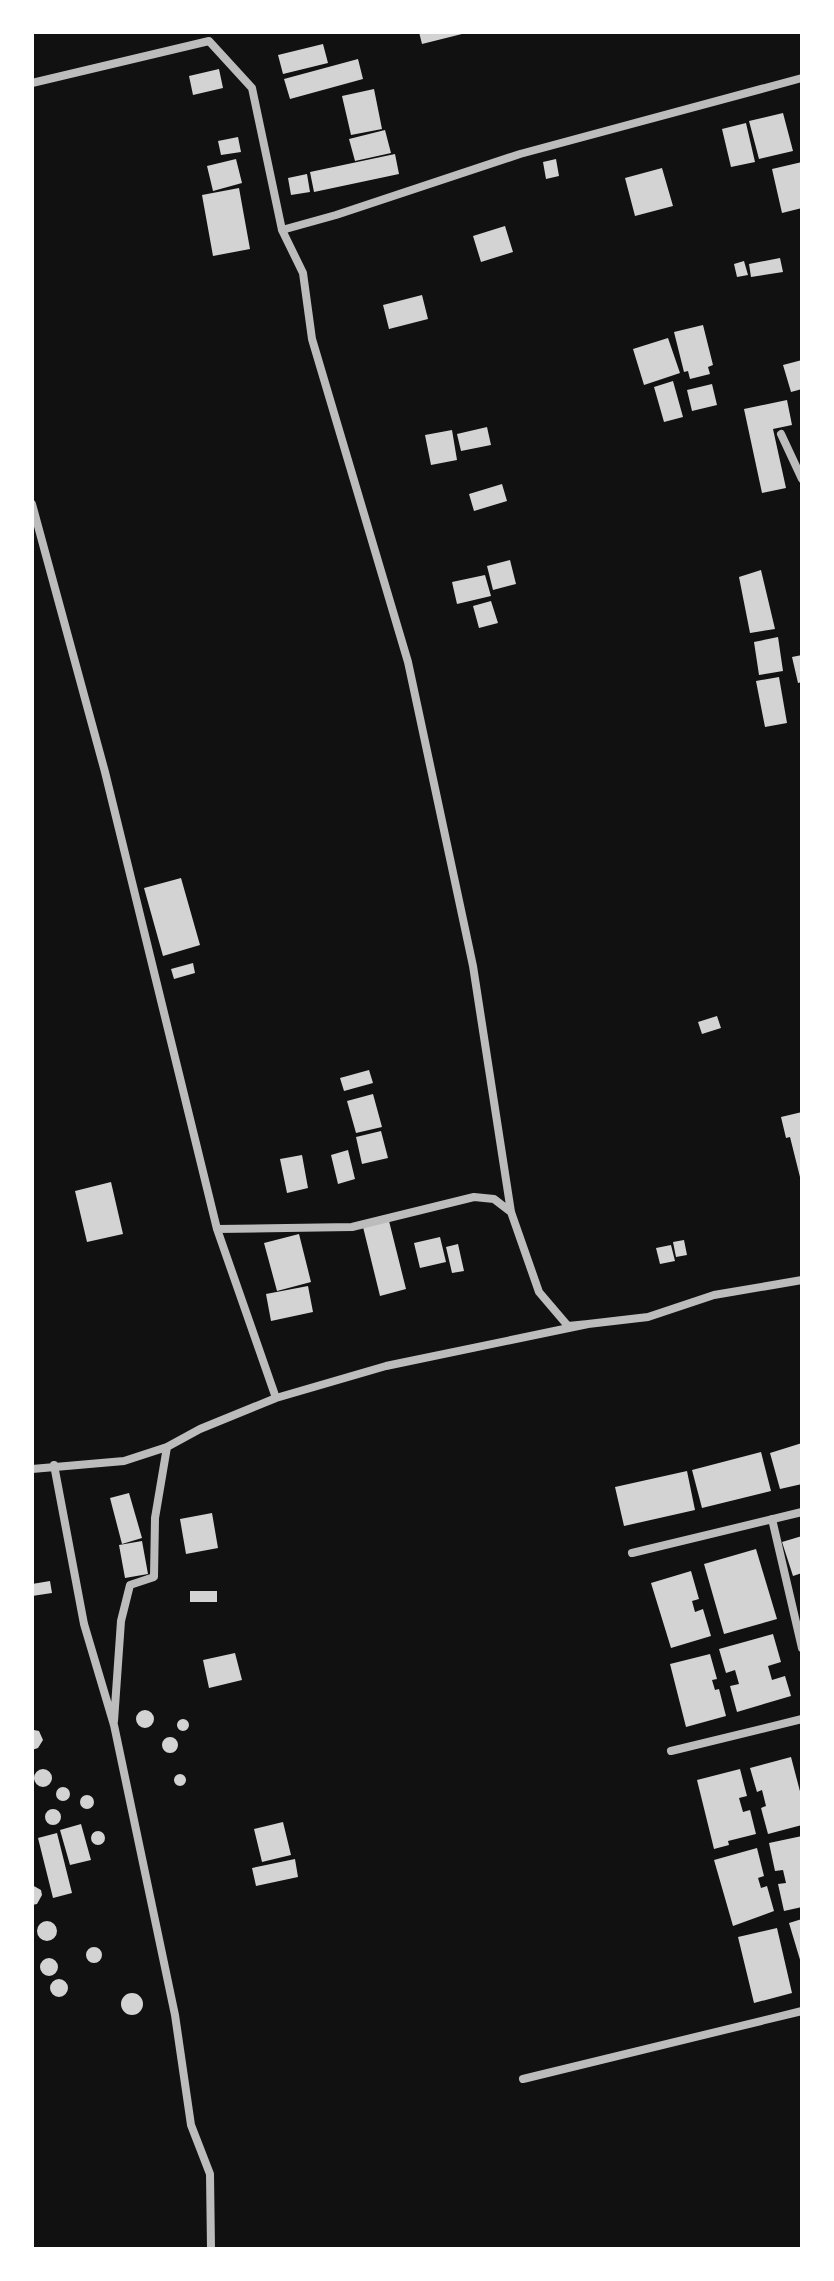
<svg xmlns="http://www.w3.org/2000/svg" width="834" height="2281" font-family="'Fira Sans Condensed',sans-serif">
	<rect width="100%" height="100%" fill="#111"/>
	<!-- building -->
	<path fill="#d3d3d3" d="M419 32H466V33L422 44Z
		M323 44 328 63 283 74 278 55Z
		M358 59 363 79 290 99 284 79Z
		M219 69 223 88 193 95 189 76Z
		M374 89 382 129 351 135 342 96Z
		M783 113 793 151 759 159 749 121Z
		M746 123 755 162 731 167 722 129Z
		M385 130 391 153 355 161 349 139Z
		M238 137 241 152 221 155 218 141Z
		M395 154 399 174 314 192 310 172Z
		M236 159 242 183 213 191 207 166Z
		M556 159 559 176 546 179 543 162Z
		M802 162V208L782 213 772 169Z
		M662 168 673 206 635 216 625 178Z
		M307 174 310 192 291 195 288 178Z
		M239 188 250 249 213 256 202 195Z
		M505 226 513 252 481 262 473 236Z
		M780 258 783 272 751 277 749 264Z
		M744 261 748 275 737 277 734 264Z
		M422 295 428 319 389 329 383 305Z
		M703 325 713 365 708 367 710 374 690 379 688 371 684 372 674 332Z
		M668 338 680 373 644 385 633 349Z
		M802 360V389L791 392 783 365Z
		M673 381 683 417 664 422 654 387Z
		M712 384 717 405 692 411 687 390Z
		M787 400 792 425 773 429 786 488 762 493 744 409Z
		M487 427 491 445 461 451 457 434Z
		M452 430 457 460 431 465 425 435Z
		M502 484 507 501 474 511 469 494Z
		M510 560 516 584 493 590 487 566Z
		M761 570 775 629 750 633 739 577Z
		M485 575 491 596 457 604 452 582Z
		M491 601 498 623 479 628 473 606Z
		M778 637 783 671 759 675 754 642Z
		M802 655V682L798 683 792 657Z
		M779 677 787 723 765 727 756 681Z
		M181 878 200 945 163 956 144 888Z
		M193 963 195 973 174 979 171 969Z
		M717 1016 721 1028 702 1034 698 1022Z
		M369 1070 373 1083 344 1091 340 1078Z
		M373 1094 382 1127 356 1133 347 1101Z
		M802 1112V1181H801L790 1137 786 1138 781 1117Z
		M381 1131 388 1158 362 1164 356 1137Z
		M348 1150 355 1179 338 1184 331 1155Z
		M302 1155 308 1188 287 1193 280 1159Z
		M111 1182 123 1234 87 1242 75 1191Z
		M389 1221 406 1289 380 1296 363 1227Z
		M299 1234 311 1282 277 1291 264 1243Z
		M440 1237 446 1262 420 1268 414 1243Z
		M684 1240 687 1255 676 1257 673 1242Z
		M458 1244 464 1271 452 1273 446 1247Z
		M671 1245 675 1261 660 1264 656 1248Z
		M308 1286 313 1312 271 1321 266 1294Z
		M802 1443V1484L780 1489 770 1453Z
		M761 1452 771 1491 702 1508 692 1470Z
		M687 1471 695 1510 624 1526 615 1487Z
		M129 1493 142 1538 122 1544 110 1498Z
		M212 1513 218 1548 186 1554 180 1519Z
		M802 1536V1573L793 1576 782 1542Z
		M142 1541 148 1574 125 1578 119 1545Z
		M756 1549 777 1619 724 1634 704 1564Z
		M691 1571 699 1599 692 1601 695 1612 703 1609 711 1636 671 1648 651 1583Z
		M50 1581 52 1593 32 1596V1584Z
		M190 1591H217V1602H190Z
		M773 1634 781 1662 768 1666 772 1680 785 1676 791 1696 737 1712 730 1686 739 1684 735 1670 726 1673 719 1649Z
		M235 1653 242 1680 209 1688 203 1660Z
		M710 1654 717 1679 712 1680 715 1690 719 1689 726 1716 686 1727 670 1664Z
		M136 1719a9 9 0 1 1 18 0a9 9 0 1 1-18 0Z
		M177 1725a6 6 0 1 1 12 0a6 6 0 1 1-12 0Z
		M34 1730 39 1731 43 1740 38 1748 32 1750V1731Z
		M162 1745a8 8 0 1 1 16 0a8 8 0 1 1-16 0Z
		M791 1757 802 1799V1825L768 1834 761 1808 766 1806 762 1790 757 1792 750 1768Z
		M740 1769 747 1796 739 1798 743 1812 750 1810 756 1834 728 1841 729 1845 714 1849 697 1780Z
		M34 1778a9 9 0 1 1 18 0a9 9 0 1 1-18 0Z
		M174 1780a6 6 0 1 1 12 0a6 6 0 1 1-12 0Z
		M56 1794a7 7 0 1 1 14 0a7 7 0 1 1-14 0Z
		M80 1802a7 7 0 1 1 14 0a7 7 0 1 1-14 0Z
		M45 1817a8 8 0 1 1 16 0a8 8 0 1 1-16 0Z
		M283 1822 291 1855 262 1862 254 1829Z
		M81 1824 91 1860 70 1865 60 1830Z
		M91 1838a7 7 0 1 1 14 0a7 7 0 1 1-14 0Z
		M57 1833 72 1893 53 1898 38 1838Z
		M802 1836V1907L784 1911 778 1884 786 1883 783 1870 775 1871 769 1843Z
		M757 1848 764 1876 758 1878 761 1888 767 1886 774 1911 733 1926 714 1860Z
		M295 1859 298 1877 256 1886 252 1868Z
		M32 1885 41 1890 42 1895 37 1904 32 1905Z
		M802 1919V1962L801 1963 789 1923Z
		M37 1931a10 10 0 1 1 20 0a10 10 0 1 1-20 0Z
		M777 1928 792 1993 754 2003 738 1937Z
		M86 1955a8 8 0 1 1 16 0a8 8 0 1 1-16 0Z
		M40 1967a9 9 0 1 1 18 0a9 9 0 1 1-18 0Z
		M50 1988a9 9 0 1 1 18 0a9 9 0 1 1-18 0Z
		M121 2004a11 11 0 1 1 22 0a11 11 0 1 1-22 0Z"/>
	<g fill="none" stroke-linecap="round" stroke-linejoin="round">
		<!-- minor -->
		<path stroke="#bcbcbc" stroke-width="8" d="M32 83 209 41 252 88 282 230 336 215 520 154 802 78
			M282 230 303 273 312 339 408 662 473 966 511 1212 539 1292 568 1326 588 1324
			M781 434 802 479
			M32 504 105 772 217 1229 276 1398
			M217 1229 352 1227 474 1197 494 1199 511 1212
			M54 1465 84 1624 114 1725 175 2015 191 2125 210 2174 211 2249
			M32 1469 124 1461 167 1447 200 1429 276 1398 386 1366 588 1324 648 1317 714 1295 802 1280
			M772 1519 802 1648
			M632 1553 802 1512
			M114 1721 121 1621 130 1585 154 1577 155 1518 167 1447
			M671 1751 802 1719
			M523 2079 802 2011"/>
	</g>
	<!-- border -->
	<rect width="834" height="2281" fill="none" stroke="#ffffff" stroke-width="68"/>
</svg>
